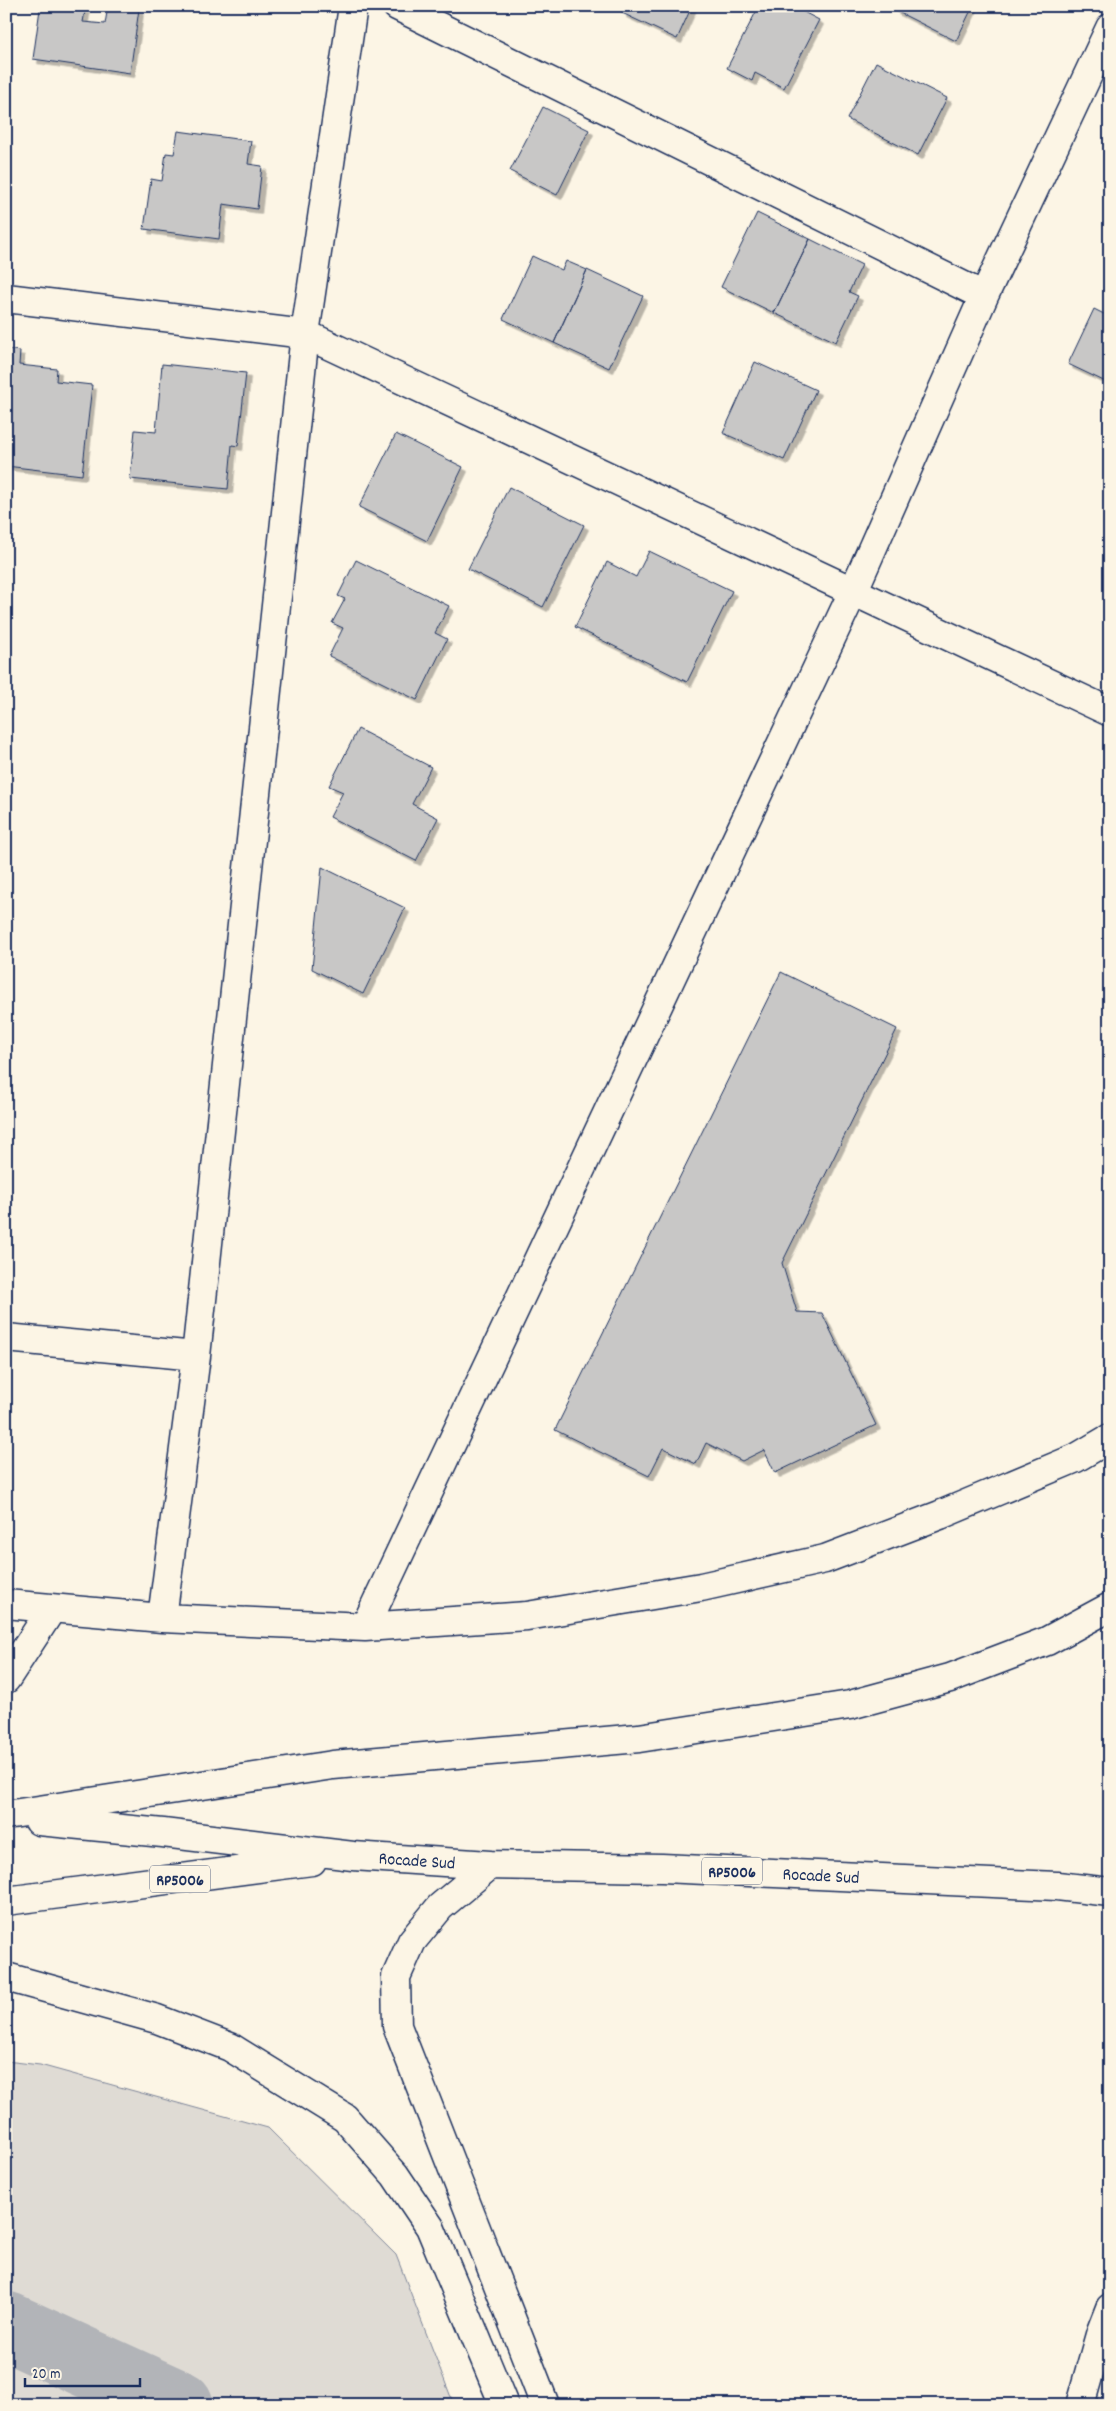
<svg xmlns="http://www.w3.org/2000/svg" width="1116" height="2411" font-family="Dekko,sans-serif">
	<defs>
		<filter id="shadow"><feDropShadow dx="4.5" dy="4.5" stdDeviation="0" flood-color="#0004"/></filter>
	</defs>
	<rect width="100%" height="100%" fill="#fcf5e5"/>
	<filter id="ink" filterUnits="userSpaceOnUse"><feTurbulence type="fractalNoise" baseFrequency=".02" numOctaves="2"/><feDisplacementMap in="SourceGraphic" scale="10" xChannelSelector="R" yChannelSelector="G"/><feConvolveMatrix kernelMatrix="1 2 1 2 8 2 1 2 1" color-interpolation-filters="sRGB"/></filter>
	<g filter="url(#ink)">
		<!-- green -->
		<path fill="#dfdbd4" stroke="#7d8599" d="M6 2061 40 2065 268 2128 396 2255 454 2405H6Z"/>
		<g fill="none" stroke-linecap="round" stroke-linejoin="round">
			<!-- river -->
			<path stroke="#b2b4b8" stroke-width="69" d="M6 2326 179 2405"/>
		</g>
		<!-- building -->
		<path fill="#c8c7c6" stroke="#1b2f5e" filter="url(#shadow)" d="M51 6H86L83 22 105 24 108 6 139 9 130 73 33 59 40 9 51 10Z
			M625 6H692L677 39 622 13Z
			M759 6H792L819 20 784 88 755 73 752 81 727 68Z
			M896 6H973L956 41 894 10Z
			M876 62 947 98 918 155 847 119Z
			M543 107 589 130 557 195 510 171Z
			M178 131 251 141 248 164 262 166 257 209 223 204 219 239 144 229 151 179 162 181 166 153 174 154Z
			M757 213 810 239 774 313 721 287Z
			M810 239 862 265 849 292 858 296 836 342 774 313Z
			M532 256 562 270 566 261 587 270 554 343 503 319Z
			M587 270 643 296 609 368 554 343Z
			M1094 309 1110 317V384L1068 364Z
			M6 349 20 351 19 365 57 369 56 381 92 385 82 475 6 466Z
			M755 362 816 390 784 460 723 433Z
			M162 364 246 373 238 446 232 445 228 489 130 479 135 430 156 432Z
			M396 434 463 467 427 541 359 507Z
			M509 487 584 525 543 607 468 569Z
			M649 551 732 591 687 682 575 627 607 562 636 577Z
			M356 560 449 606 435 633 447 639 417 700 329 656 343 628 332 623 345 599 338 596Z
			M358 729 431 767 412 804 438 818 416 861 330 817 343 792 329 786Z
			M322 867 405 908 363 994 312 969Z
			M781 972 897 1029 782 1263 797 1312 822 1313 876 1425 775 1473 764 1450 742 1461 706 1443 696 1464 663 1448 649 1476 555 1430Z"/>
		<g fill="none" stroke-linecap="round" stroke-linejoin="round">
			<!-- minor casing -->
			<g stroke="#1b2f5e" stroke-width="31">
				<path id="minor" d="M397 6 984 296
					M6 298 305 334 1110 712
					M6 1338 196 1356
					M6 1604 162 1618 365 1627 527 1616 701 1587 825 1559 940 1515 1076 1458 1110 1438
					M162 1618 196 1356 305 334 353 6
					M365 1627 853 592 984 296 1110 28
					M6 1679 51 1610"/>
			</g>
			<!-- trunk casing -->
			<g stroke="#1b2f5e" stroke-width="31">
				<path id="trunk" d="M6 1815 333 1765 639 1738 850 1705 950 1678 1047 1641 1110 1607
					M39 1821 163 1833 353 1856 490 1865 662 1868 1057 1886 1110 1892
					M490 1865 440 1907 412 1941 396 1977 397 2026 545 2405
					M6 1901 312 1861
					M6 1977 157 2019 230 2047 345 2118 395 2175 430 2227 504 2405
					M1080 2405 1101 2331 1110 2308"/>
			</g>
			<!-- minor -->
			<use href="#minor" stroke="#fcf5e5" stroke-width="28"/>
			<!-- trunk -->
			<use href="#trunk" stroke="#fcf5e5" stroke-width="28"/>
		</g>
	</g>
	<g text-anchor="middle" stroke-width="4.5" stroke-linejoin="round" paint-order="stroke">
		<!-- shield labels -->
		<g fill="#fcf5e5" stroke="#5e6a86" stroke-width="1">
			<rect x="702" y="1857.5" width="60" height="27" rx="4"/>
			<rect x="150" y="1865.5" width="60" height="27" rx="4"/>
		</g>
		<g font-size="16" font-weight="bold" fill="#1b2f5e">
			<text x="732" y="1877">RP5006</text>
			<text x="180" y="1885">RP5006</text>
		</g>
		<!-- street labels -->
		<g font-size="18" fill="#1b2f5e" stroke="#fcf5e5">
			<text transform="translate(417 1860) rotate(4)" y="6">Rocade Sud</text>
			<text transform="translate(821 1875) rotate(3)" y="6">Rocade Sud</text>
		</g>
	</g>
	<!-- margin -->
	<rect width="1116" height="2411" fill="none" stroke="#fcf5e5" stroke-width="25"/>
	<rect x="12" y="12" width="1091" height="2386" fill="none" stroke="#1b2f5e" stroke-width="2" filter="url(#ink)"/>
	<!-- scale -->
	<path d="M25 2378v8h115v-8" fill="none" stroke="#1b2f5e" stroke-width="2.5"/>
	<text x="32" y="2378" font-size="15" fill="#1b2f5e" stroke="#fcf5e5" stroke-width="4" paint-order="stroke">20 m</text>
</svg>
